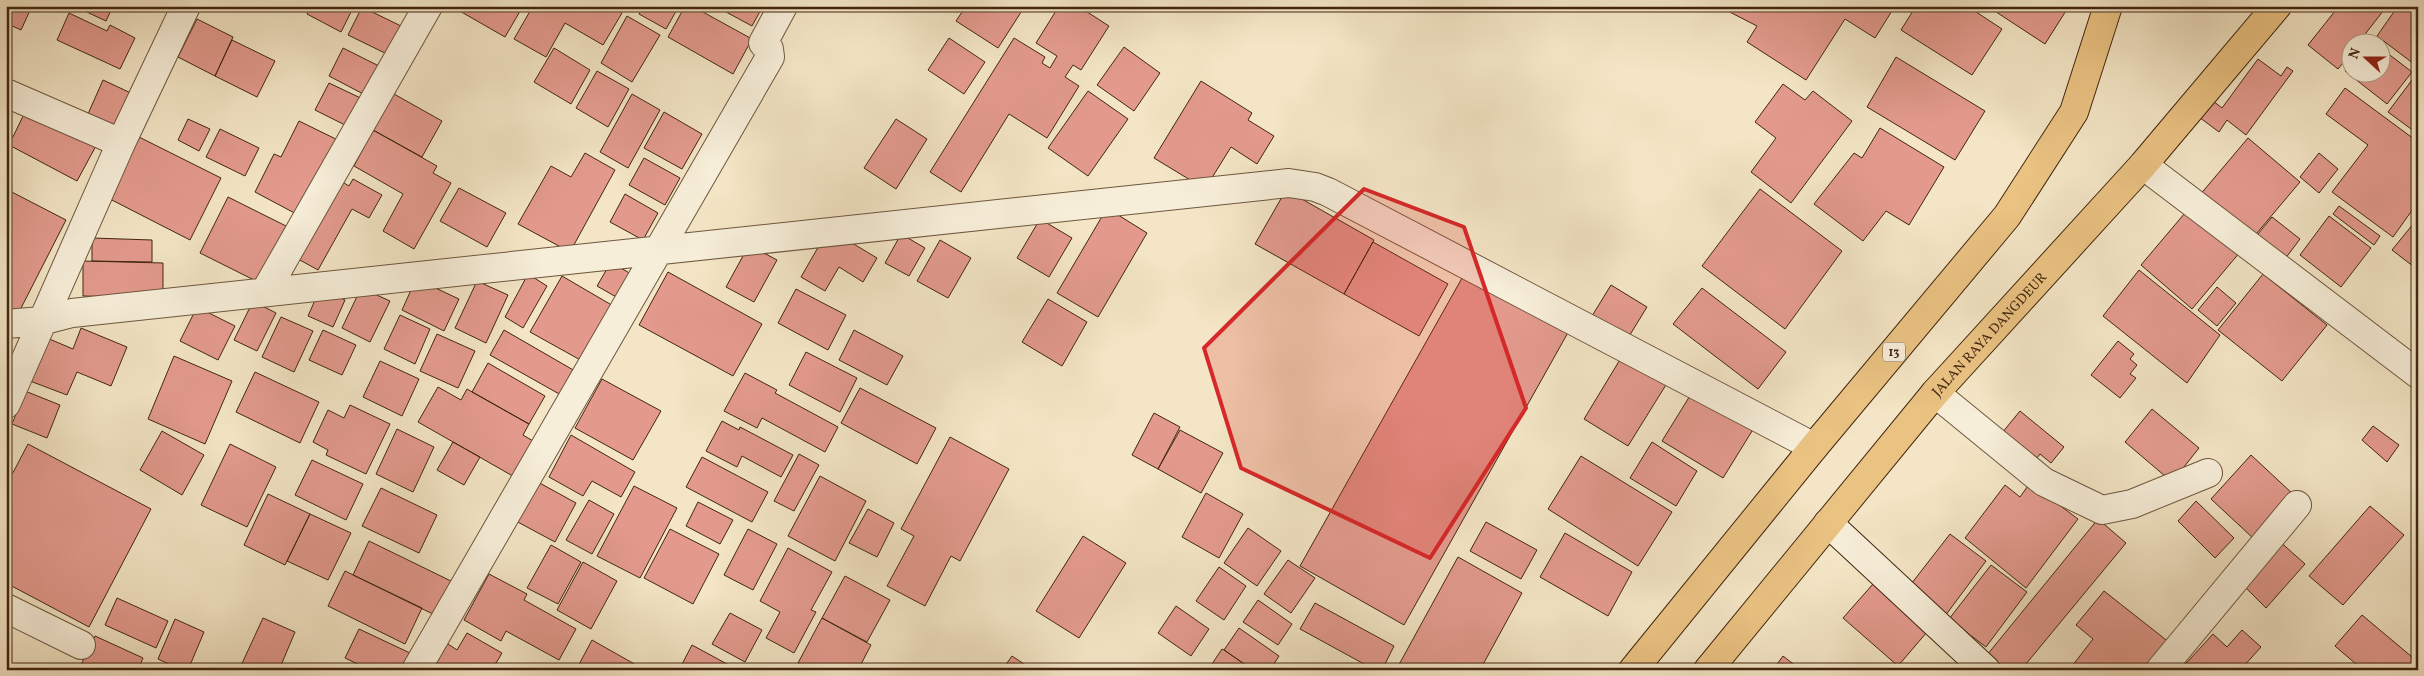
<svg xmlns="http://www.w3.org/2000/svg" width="2424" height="676" font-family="Vollkorn,serif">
	<rect width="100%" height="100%" fill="#f3e5c5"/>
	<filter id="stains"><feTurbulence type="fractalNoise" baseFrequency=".004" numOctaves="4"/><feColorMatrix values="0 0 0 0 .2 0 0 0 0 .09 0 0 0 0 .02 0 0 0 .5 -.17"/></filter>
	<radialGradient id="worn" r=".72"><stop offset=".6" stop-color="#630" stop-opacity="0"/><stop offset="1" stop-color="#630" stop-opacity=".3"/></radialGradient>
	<!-- building -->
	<path fill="#e39a8d" stroke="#422610" d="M6 6H32L21 30 6 23Z
		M74 6H113L106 21Z
		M311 6H354L341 32 307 14Z
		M451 6H523L505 37Z
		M533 6H610L622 13 603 45 565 23 546 57 514 39Z
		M643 6H679L666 29 639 14Z
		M685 6H692L752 39 733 74 668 37Z
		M715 6H763L752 26Z
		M966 6H1025L998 48 956 21Z
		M1059 6H1078L1109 26 1081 70 1073 65 1065 77 1079 86 1047 138 1009 114 961 192 930 172 1014 38 1045 57 1042 63 1050 68 1057 56 1036 43Z
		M1718 6H1895L1875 38 1845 19 1806 80 1747 42 1757 26Z
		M1916 6H1967L2002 29 1972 75 1901 30Z
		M1987 6H2069L2045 44Z
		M2339 6H2387L2359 42H2352V52L2338 69 2308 45Z
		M2398 6H2418V67L2377 36Z
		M362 7 403 27 389 55 348 35Z
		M69 13 107 31 110 25 135 38 120 69 57 40Z
		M627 16 660 35 632 82 601 63Z
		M197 19 233 37 215 76 178 57Z
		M949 38 985 62 964 94 928 70Z
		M232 40 275 61 257 97 215 76Z
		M1124 47 1160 73 1134 111 1097 85Z
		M343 48 383 68 369 97 329 76Z
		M554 48 590 70 571 104 534 82Z
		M2382 49 2412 72 2387 104 2345 71 2352 62V72H2382Z
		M1896 57 1985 111 1955 160 1867 107Z
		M2258 59 2281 76 2287 67 2293 71 2246 135 2227 120 2219 132 2195 114 2208 97 2222 108Z
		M597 71 629 89 608 127 576 108Z
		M2418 72V134L2388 112Z
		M103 80 133 94 118 128 88 114Z
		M1201 81 1252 113 1248 120 1274 136 1257 164 1231 147 1205 189 1154 158Z
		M329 83 369 102 355 130 315 110Z
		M1783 84 1805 100 1813 91 1852 121 1791 203 1751 172 1776 138 1755 122Z
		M2345 88 2418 142V202L2393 237 2332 192 2368 145 2326 114Z
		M1088 91 1128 119 1088 176 1048 148Z
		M394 94 442 121 422 157 373 130Z
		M632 94 660 110 628 168 600 152Z
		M27 108 97 144 77 181 9 145Z
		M664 112 702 134 682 169 644 148Z
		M188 119 210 129 199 151 178 140Z
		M896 119 927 139 896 189 864 168Z
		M299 121 346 144 302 217 255 192 274 154 281 157Z
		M1880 128 1944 167 1909 225 1886 211 1863 241 1814 204 1854 153 1862 158Z
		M220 129 259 148 245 176 206 157Z
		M373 130 437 166 433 173 451 183 414 249 383 231 403 194 354 166Z
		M137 136 221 178 190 240 106 197Z
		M2248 138 2300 182 2251 240 2199 196Z
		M585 153 615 170 570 252 518 224 551 166 571 177Z
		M2319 153 2338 169 2319 193 2300 177Z
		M644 158 680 178 665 205 629 185Z
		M353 179 382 195 369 218 352 209 318 270 298 259 341 181 349 186Z
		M459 188 506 213 487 247 440 221Z
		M6 189 66 220 17 316 6 311Z
		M1760 189 1842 251 1785 329 1702 266Z
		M1286 190 1374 240 1344 294 1255 244Z
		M625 194 658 213 643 240 610 222Z
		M228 197 286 226 258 282 200 253Z
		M2339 206 2380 236 2374 245 2333 214Z
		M2190 207 2241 251 2192 309 2141 265Z
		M1107 208 1147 233 1098 317 1057 293Z
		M2329 216 2371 248 2341 287 2300 255Z
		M2272 217 2300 239 2282 263 2253 240Z
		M2418 218V270L2392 250Z
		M1040 219 1072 238 1049 277 1017 258Z
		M901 234 925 248 909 276 885 263Z
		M824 237 838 245 842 237 877 258 863 282 839 267 825 291 801 277Z
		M92 238 152 240V262L92 261Z
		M940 240 971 258 948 298 917 281Z
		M1373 242 1448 284 1419 336 1344 294Z
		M749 245 777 260 754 302 726 287Z
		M83 261 163 263V298L83 296Z
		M611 262 631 274 618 298 597 286Z
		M2139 270 2220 335 2187 383 2103 316Z
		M1466 271 1570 329 1404 625 1300 566Z
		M668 272 762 324 733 376 639 325Z
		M528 274 547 286 523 328 505 317Z
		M2263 274 2327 325 2282 381 2218 330Z
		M562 276 615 307 584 362 530 332Z
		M416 279 459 299 444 331 402 310Z
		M477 281 508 295 486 343 455 328Z
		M1611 285 1647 307 1628 338 1592 316Z
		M2217 287 2236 303 2217 326 2198 310Z
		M361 288 390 301 370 342 342 328Z
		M1702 288 1786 352 1758 389 1673 324Z
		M320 289 345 300 333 327 308 316Z
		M796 289 846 315 828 350 778 323Z
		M1048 299 1087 322 1062 366 1022 342Z
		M253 301 276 313 257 351 234 340Z
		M197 307 235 326 218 360 180 341Z
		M400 315 430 329 415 364 384 349Z
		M281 317 313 331 294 372 262 357Z
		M81 328 127 347 111 386 77 372 67 395 30 381 47 338 73 349Z
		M323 330 356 345 342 375 309 360Z
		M504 330 575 371 561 395 490 355Z
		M854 330 903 356 887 385 839 360Z
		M437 334 475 351 458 388 420 371Z
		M2118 341 2134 354 2130 359 2137 365 2130 374 2136 378 2120 398 2091 375Z
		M806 352 857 378 840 412 789 385Z
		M1624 353 1669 380 1628 446 1584 419Z
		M174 356 232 381 205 444 148 419Z
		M380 361 419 379 402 416 363 397Z
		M488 363 545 396 529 424 472 392Z
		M255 372 319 402 300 443 236 412Z
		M745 373 777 390 775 393 838 427 825 452 762 418 757 428 724 411Z
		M602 379 661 411 633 460 575 428Z
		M1696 386 1757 423 1723 478 1662 441Z
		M438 387 461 400 467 389 529 424 523 435 538 444 518 479 418 422Z
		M860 388 936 428 917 464 841 423Z
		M25 391 60 405 47 438 12 424Z
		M350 405 390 424 366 474 326 455 328 450 313 442 328 410 344 418Z
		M2152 409 2199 448 2172 482 2125 442Z
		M2020 411 2064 447 2051 463 2040 454 2030 467 1997 439Z
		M1154 413 1180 427 1158 469 1132 455Z
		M722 421 739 430 740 427 793 455 781 477 742 456 737 467 706 451Z
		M2373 426 2399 445 2387 462 2362 440Z
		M397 429 434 447 413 492 376 474Z
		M1180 430 1223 453 1201 493 1158 469Z
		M162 431 204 455 182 495 140 470Z
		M571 435 635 472 621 497 592 481 583 496 549 477Z
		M950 437 1009 469 960 561 951 556 925 606 887 586 914 536 901 529Z
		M453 442 480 457 464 485 437 470Z
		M1652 442 1697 471 1676 506 1630 478Z
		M28 444 151 509 89 627 6 583V486Z
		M230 444 276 467 247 527 201 505Z
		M799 454 819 465 794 511 774 501Z
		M2251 455 2294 495 2254 539 2211 499Z
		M1581 456 1672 512 1638 566 1548 509Z
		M702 457 768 492 752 522 686 487Z
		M312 460 363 484 346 520 295 495Z
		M820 476 866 501 835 561 788 536Z
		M536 481 576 503 555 542 514 520Z
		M2030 483 2078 519 2026 588 1965 538 2005 485 2020 497Z
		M634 486 677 508 640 578 597 556Z
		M381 488 437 515 419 553 362 526Z
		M1206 493 1243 514 1219 558 1182 537Z
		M268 494 310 514 285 565 244 545Z
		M589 500 614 514 592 554 566 540Z
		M2196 501 2234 538 2215 558 2178 521Z
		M698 502 733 520 720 544 686 526Z
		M2370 506 2404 535 2343 605 2309 576Z
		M868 509 894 523 877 557 849 543Z
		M310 514 351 533 328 580 287 561Z
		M2098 519 2126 543 2021 670H2004L1987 655Z
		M1486 522 1537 550 1521 579 1470 551Z
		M1248 528 1281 551 1257 586 1224 563Z
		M670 529 719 554 693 604 644 578Z
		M748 529 777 544 753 590 724 575Z
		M1565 533 1632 572 1608 616 1540 577Z
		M1950 534 1986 561 1945 616 1908 588Z
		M1083 536 1126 563 1079 638 1036 611Z
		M2277 539 2305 564 2266 608 2241 583Z
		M369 541 453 582 437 616 353 575Z
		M551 545 581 562 558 604 527 588Z
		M788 548 832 572 811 610 816 612 794 653 766 638 780 612 760 601Z
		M1458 557 1522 593 1480 670H1396Z
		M1288 560 1315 578 1291 613 1264 594Z
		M583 562 617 581 591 629 557 610Z
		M1991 565 2027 592 1986 647 1949 619Z
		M1219 567 1246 586 1224 620 1196 601Z
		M345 571 422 608 405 644 328 606Z
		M489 574 527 594 524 600 576 629 559 660 506 631 501 641 464 620Z
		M845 576 890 600 867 642 822 618Z
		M1873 584 1927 632 1898 666 1843 618Z
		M2104 591 2170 643 2149 670H2069L2093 639 2076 625Z
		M117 598 168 621 156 648 105 625Z
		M1258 600 1292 624 1278 645 1243 622Z
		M1315 603 1394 646 1382 670H1375L1300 629Z
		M1176 606 1209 629 1191 656 1158 633Z
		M730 613 762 630 745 662 712 644Z
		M2362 615 2418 662V670H2363L2335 646Z
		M263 618 295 632 279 670H239Z
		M822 618 871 645 858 670H811L798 663Z
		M175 619 204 632 188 670H181L158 659Z
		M1239 628 1279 656 1270 670H1253L1224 650Z
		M359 629 410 653 402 670H370L345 658Z
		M2242 630 2261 647 2243 667 2245 670H2180L2213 634 2227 647Z
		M467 633 502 653 492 670H429L445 642 457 650Z
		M95 636 143 658 138 670 79 669Z
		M592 640 645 670H576Z
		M692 645 738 670H679Z
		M1222 649 1224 650 1253 670H1208Z
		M1012 656 1033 670H1002Z
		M1783 656 1801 670H1773Z"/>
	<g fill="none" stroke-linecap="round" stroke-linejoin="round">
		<!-- street casing -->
		<g stroke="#6e563d" stroke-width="30">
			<path id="street" d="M6 93 121 143
				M2143 165 2418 374
				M265 292 428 6
				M6 324 41 321 72 313 1289 183 1315 187 1328 192 1814 447
				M1935 393 2044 482 2102 510 2132 504 2208 473
				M6 404 121 143 186 6
				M6 608 81 645
				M416 670 770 57 769 49 763 43 783 6
				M2160 670 2297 505"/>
		</g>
		<!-- secondary casing -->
		<g stroke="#422610" stroke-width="30">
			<path id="secondary" d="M1828 523 1986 670"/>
		</g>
		<!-- highway casing -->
		<g stroke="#422610" stroke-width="30">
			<g id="highway">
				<path d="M1633 670 1814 447 2007 216 2074 112 2108 6"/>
				<path id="s1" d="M1708 670 1935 393 2143 165 2277 6"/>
			</g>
		</g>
		<!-- street -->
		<use href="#street" stroke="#f7eed9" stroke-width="28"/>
		<!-- secondary -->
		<use href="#secondary" stroke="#f7eed9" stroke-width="28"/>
		<!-- highway -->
		<use href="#highway" stroke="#eac282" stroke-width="28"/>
	</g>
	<!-- marked area -->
	<path fill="#d62828" fill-opacity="0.2" stroke="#d62828" stroke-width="4" stroke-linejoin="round" d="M1364 189 1464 227 1526 408 1430 558 1241 468 1204 348Z"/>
	<g text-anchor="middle" stroke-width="4" stroke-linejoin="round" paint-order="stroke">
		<!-- shield labels -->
		<rect fill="#f7eed9" stroke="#78624c" stroke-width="1" x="1883" y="342.5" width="22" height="19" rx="4"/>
		<g font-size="12" font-weight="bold" fill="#422610">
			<text x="1894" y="356">13</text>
		</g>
		<!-- street labels -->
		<g font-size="14" fill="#422610" stroke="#f7eed9">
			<text dy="5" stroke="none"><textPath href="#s1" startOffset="438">JALAN RAYA DANGDEUR</textPath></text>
		</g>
	</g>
	<!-- margin -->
	<rect width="2424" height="676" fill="none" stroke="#f3e5c5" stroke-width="25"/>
	<rect x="8" y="8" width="2409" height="661" fill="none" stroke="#422610" stroke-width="2.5"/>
	<rect x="12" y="12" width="2399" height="651" fill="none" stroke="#422610"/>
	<!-- north arrow -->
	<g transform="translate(2366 58) rotate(291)"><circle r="24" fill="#f7eed9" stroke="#af9e89"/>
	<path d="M0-4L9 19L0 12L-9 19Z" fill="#8f2418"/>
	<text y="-8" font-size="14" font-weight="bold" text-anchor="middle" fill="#422610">N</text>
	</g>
	<rect width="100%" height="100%" filter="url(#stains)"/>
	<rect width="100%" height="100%" fill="url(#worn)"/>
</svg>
